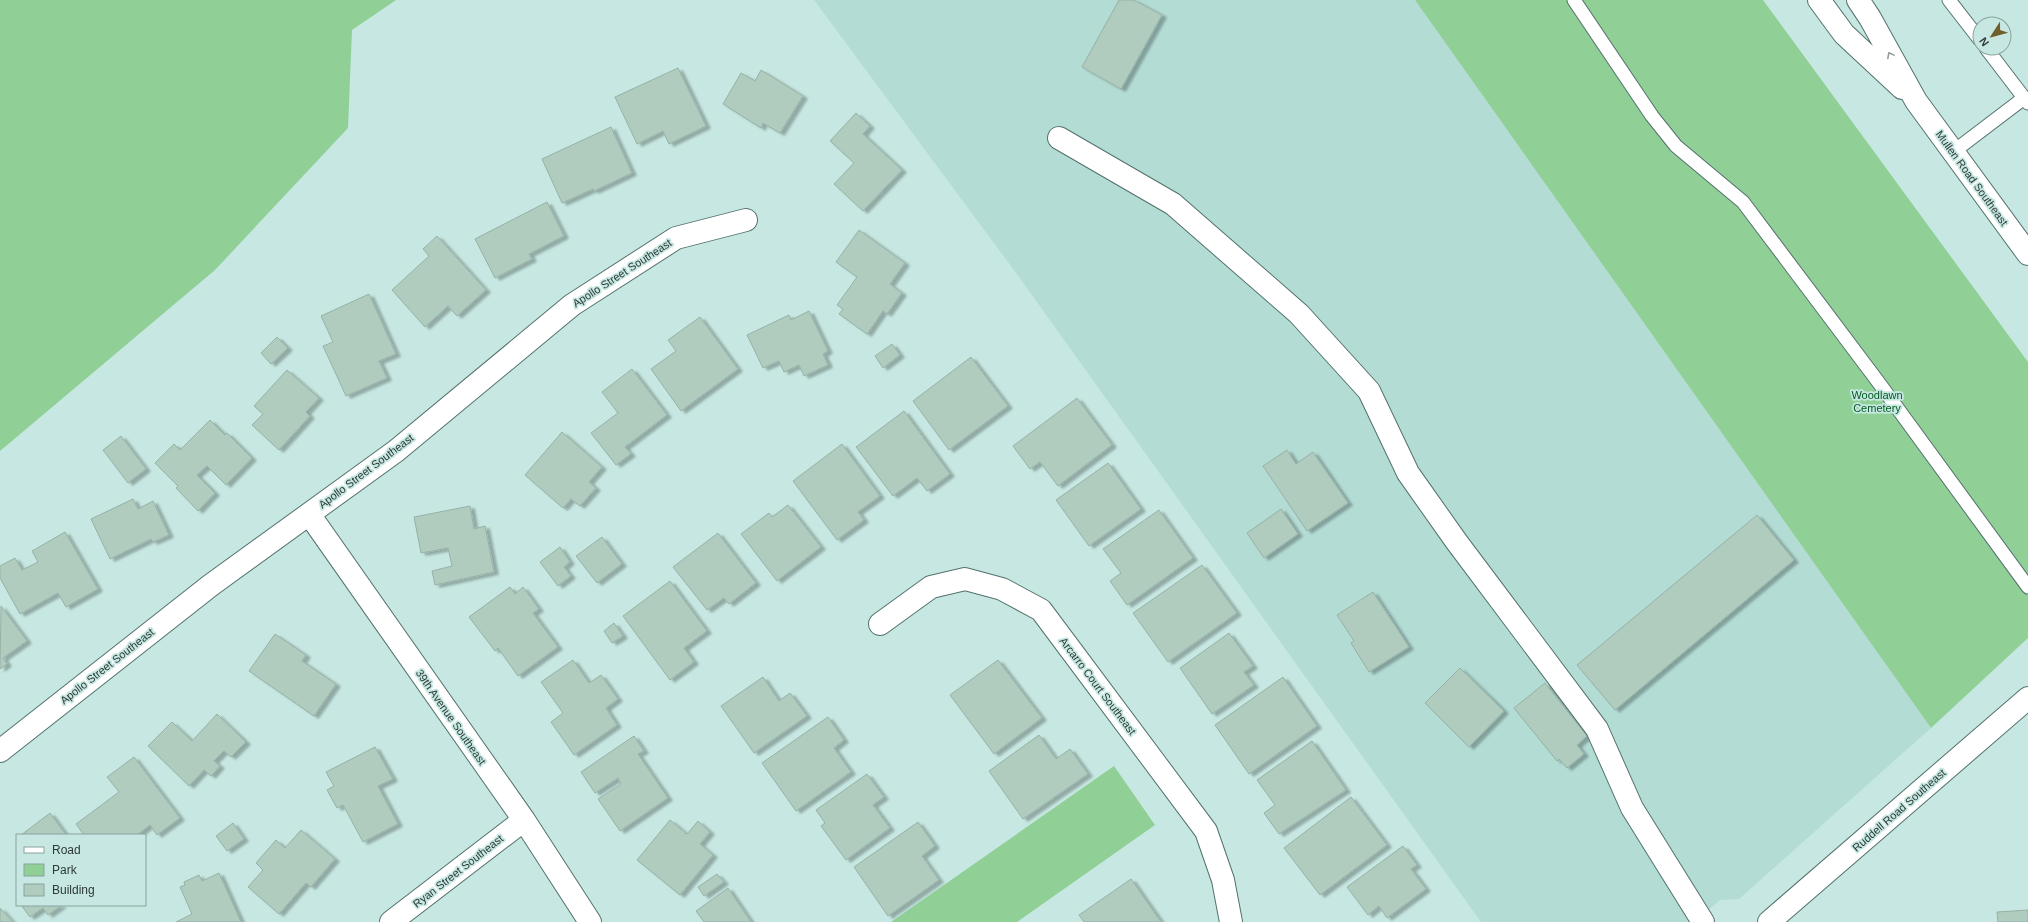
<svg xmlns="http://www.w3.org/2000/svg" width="2028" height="922" font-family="Helvetica,sans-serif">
	<defs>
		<filter id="shadow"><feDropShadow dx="4.5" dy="2.5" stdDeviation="1" flood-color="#0004"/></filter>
	</defs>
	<rect width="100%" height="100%" fill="#c7e8e2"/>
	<!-- built -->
	<path fill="#b3dcd5" d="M814 0H1415L1931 728 1739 899 1720 900 1694 922H1481L1019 277Z"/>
	<!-- green -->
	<path fill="#90cf96" d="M0 0H396L352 30 348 128 215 270 0 451Z
		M1415 0H1763L2028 362V638L1931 728Z
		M1114 766 1155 825 1017 922H891Z"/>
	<!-- building -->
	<path fill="#b0ccbf" stroke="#96b1a5" filter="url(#shadow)" d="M1119 0H1134L1162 15 1121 89 1082 67Z
		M678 68 706 126 669 144 663 131 637 144 615 97Z
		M761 70 803 96 780 133 763 123 761 128 723 104 741 73 755 81Z
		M856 113 870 126 863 134 902 170 863 211 834 184 854 163 830 141Z
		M611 127 632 173 594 191 593 189 562 203 542 159Z
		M547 202 564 236 529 254 532 259 495 278 475 239Z
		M859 230 905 263 890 284 902 293 887 314 883 311 867 334 839 314 843 309 837 305 857 277 836 262Z
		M437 236 486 290 457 316 448 306 425 327 392 290 429 256 423 249Z
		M369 294 396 354 379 361 387 378 346 396 323 346 333 342 321 316Z
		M809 311 828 351 823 354 828 365 804 376 799 365 784 372 779 361 763 368 747 335 789 315 791 320Z
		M700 317 738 369 681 411 651 369 676 351 668 340Z
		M277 337 288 348 271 364 261 353Z
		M892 344 900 355 883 368 875 356Z
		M971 357 1008 406 949 450 913 401Z
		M632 369 667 415 625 447 631 454 616 465 591 433 618 413 602 392Z
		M287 370 319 398 306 412 310 416 279 450 252 425 263 414 254 406Z
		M1077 398 1112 445 1058 486 1040 462 1030 469 1013 446Z
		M904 411 950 474 927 491 917 478 893 496 856 447Z
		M210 420 225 435 227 433 252 458 226 485 207 466 197 475 215 493 198 511 176 488 178 486 155 463 174 444 180 450Z
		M562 432 602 467 589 482 596 488 580 506 571 499 563 508 525 475Z
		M121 436 146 469 128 483 103 450Z
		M842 444 880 496 858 512 864 520 837 540 793 481Z
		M1287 450 1296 464 1313 452 1348 503 1307 531 1263 466Z
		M1108 463 1141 509 1089 546 1056 500Z
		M133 499 138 509 153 501 169 535 153 542 151 539 110 559 91 519Z
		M788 505 821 547 777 581 741 534 769 513 772 517Z
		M470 506 474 529 485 526 494 572 435 585 432 571 452 566 448 548 421 553 414 517Z
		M1281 509 1298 534 1264 558 1247 533Z
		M1159 510 1193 558 1127 605 1110 581 1121 573 1103 549Z
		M1757 515 1794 560 1615 710 1577 665Z
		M65 532 98 589 66 607 58 593 20 614 0 578V566L15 558 22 570 38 562 32 551Z
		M718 533 756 583 729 604 724 598 707 610 673 567Z
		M602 537 622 564 597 583 576 556Z
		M560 547 570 562 564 567 571 576 558 586 540 562Z
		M1202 565 1237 613 1168 662 1133 613Z
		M670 581 707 631 684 648 694 662 670 680 623 616Z
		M510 587 515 594 523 587 539 609 533 613 558 647 518 676 498 648 495 651 469 617Z
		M1373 592 1409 647 1369 672 1351 643 1354 641 1337 615Z
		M1 606 27 641 3 658 7 664 0 669Z
		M614 623 623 636 612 643 604 631Z
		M1229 633 1253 666 1244 672 1254 685 1212 714 1180 668Z
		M275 634 306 655 302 661 336 684 314 716 249 671Z
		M573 660 589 683 601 675 618 699 606 708 617 725 574 755 551 722 563 713 541 682Z
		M998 660 1042 718 994 754 950 695Z
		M1460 668 1504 711 1469 747 1425 703Z
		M763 677 779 701 790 693 807 716 754 753 721 706Z
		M1283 677 1317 726 1249 774 1215 725Z
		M1545 683 1587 736 1577 745 1584 754 1567 768 1559 759 1557 761 1514 708Z
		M217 714 246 742 231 757 224 751 214 761 220 766 211 776 204 770 189 786 148 746 172 722 192 741Z
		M828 717 844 740 834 748 851 772 796 811 762 763Z
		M1039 735 1056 759 1070 749 1088 774 1023 819 989 771Z
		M634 736 644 751 638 754 668 798 620 831 598 799 621 784 618 778 595 793 581 772Z
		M1312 741 1346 790 1279 834 1264 813 1275 805 1257 780Z
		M375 747 393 779 378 786 398 824 363 842 343 805 337 808 327 790 334 786 326 772Z
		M134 757 180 818 157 835 150 825 137 835H84L76 824 119 792 107 777Z
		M867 774 884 797 873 805 890 828 846 860 821 826 825 823 816 810Z
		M1351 797 1387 845 1320 895 1284 848Z
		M50 813 66 835H21Z
		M670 820 687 834 698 821 710 832 700 844 713 855 680 895 637 860Z
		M918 822 935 846 922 856 939 880 888 916 854 867Z
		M233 823 244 839 227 851 216 836Z
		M301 830 335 859 311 887 306 883 279 914 248 887 263 870 256 863 276 840 285 848Z
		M1403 846 1417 865 1411 869 1426 889 1387 918 1379 906 1368 915 1347 887Z
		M219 873 241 922H176L192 914 180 887 185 885 184 882 199 875 202 881Z
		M717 874 724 882 704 896 698 887Z
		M1131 879 1161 922H1084L1079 915Z
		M728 888 751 922H704L696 911Z
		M21 905H62L48 915 43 908 30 917Z
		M0 908 13 922H0Z
		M2028 910V922H1998L1997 912Z"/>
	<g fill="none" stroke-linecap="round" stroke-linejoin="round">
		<!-- service casing -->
		<g stroke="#54716d" stroke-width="15">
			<path id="service" d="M1574 0 1652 116 1676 146 1743 202 1879 383 2028 587
				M1949 0 1980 40
				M1986 48 2028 103
				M1953 152 2024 98"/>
		</g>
		<!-- minor casing -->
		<g stroke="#54716d" stroke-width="24">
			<path id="minor" d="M1059 138 1173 204 1299 314 1369 391 1408 473 1456 541 1597 729 1632 808 1703 922
				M309 514 524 820 590 922
				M880 624 931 587 965 579 1002 589 1041 610 1206 831 1223 880 1231 922
				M0 751 211 585 396 451 572 305 676 238 746 220
				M391 922 524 820"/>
		</g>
		<!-- tertiary casing -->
		<g stroke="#54716d" stroke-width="24">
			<path id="tertiary" d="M1819 0 1844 34 1902 88
				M1858 0 1870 18 1916 101 2028 254"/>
		</g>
		<!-- secondary casing -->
		<g stroke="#54716d" stroke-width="24">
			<path id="secondary" d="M1769 922 2028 698"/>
		</g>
		<!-- service -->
		<use href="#service" stroke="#fff" stroke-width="13"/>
		<!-- minor -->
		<use href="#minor" stroke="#fff" stroke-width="22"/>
		<!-- tertiary -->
		<use href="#tertiary" stroke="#fff" stroke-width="22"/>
		<!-- secondary -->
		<use href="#secondary" stroke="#fff" stroke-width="22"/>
	</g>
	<!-- one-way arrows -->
	<defs><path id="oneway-chevron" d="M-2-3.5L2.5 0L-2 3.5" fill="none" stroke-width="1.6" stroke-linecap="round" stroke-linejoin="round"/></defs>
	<use stroke="#969c9b" href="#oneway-chevron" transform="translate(1890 55) rotate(-118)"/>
	<g text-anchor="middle" stroke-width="3.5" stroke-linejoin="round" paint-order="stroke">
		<!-- street labels -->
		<g font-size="11" fill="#2c3937" stroke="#c7e8e2">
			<text transform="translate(1972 178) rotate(54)" y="4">Mullen Road Southeast</text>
			<text transform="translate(622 273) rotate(-33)" y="4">Apollo Street Southeast</text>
			<text transform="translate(366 471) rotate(-37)" y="4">Apollo Street Southeast</text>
			<text transform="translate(107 666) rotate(-38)" y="4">Apollo Street Southeast</text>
			<text transform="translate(1098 686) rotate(53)" y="4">Arcarro Court Southeast</text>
			<text transform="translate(451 717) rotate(55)" y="4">39th Avenue Southeast</text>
			<text transform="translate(1899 810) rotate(-41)" y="4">Ruddell Road Southeast</text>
			<text transform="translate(458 871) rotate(-38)" y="4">Ryan Street Southeast</text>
		</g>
		<!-- park labels -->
		<g font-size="11" fill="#035b1e" stroke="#c7e8e2">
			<text x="1877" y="399">Woodlawn<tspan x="1877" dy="13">Cemetery</tspan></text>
		</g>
	</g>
	<!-- legend -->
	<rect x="16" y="834" width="130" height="72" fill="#c7e8e2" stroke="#89a29e"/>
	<rect x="24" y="847" width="20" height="6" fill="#ffffff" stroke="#89a29e"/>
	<text x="52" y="854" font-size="12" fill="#2c3937">Road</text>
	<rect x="24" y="864" width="20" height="12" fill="#90cf96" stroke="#89a29e"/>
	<text x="52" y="874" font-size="12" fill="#2c3937">Park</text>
	<rect x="24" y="884" width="20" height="12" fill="#b0ccbf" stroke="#89a29e"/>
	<text x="52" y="894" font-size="12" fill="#2c3937">Building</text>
	<!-- north arrow -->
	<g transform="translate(1992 36) rotate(234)"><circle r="19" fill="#c7e8e2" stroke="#89a29e"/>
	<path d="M0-3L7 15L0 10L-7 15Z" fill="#705f2d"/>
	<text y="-6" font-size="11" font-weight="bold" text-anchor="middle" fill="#2c3937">N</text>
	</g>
</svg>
